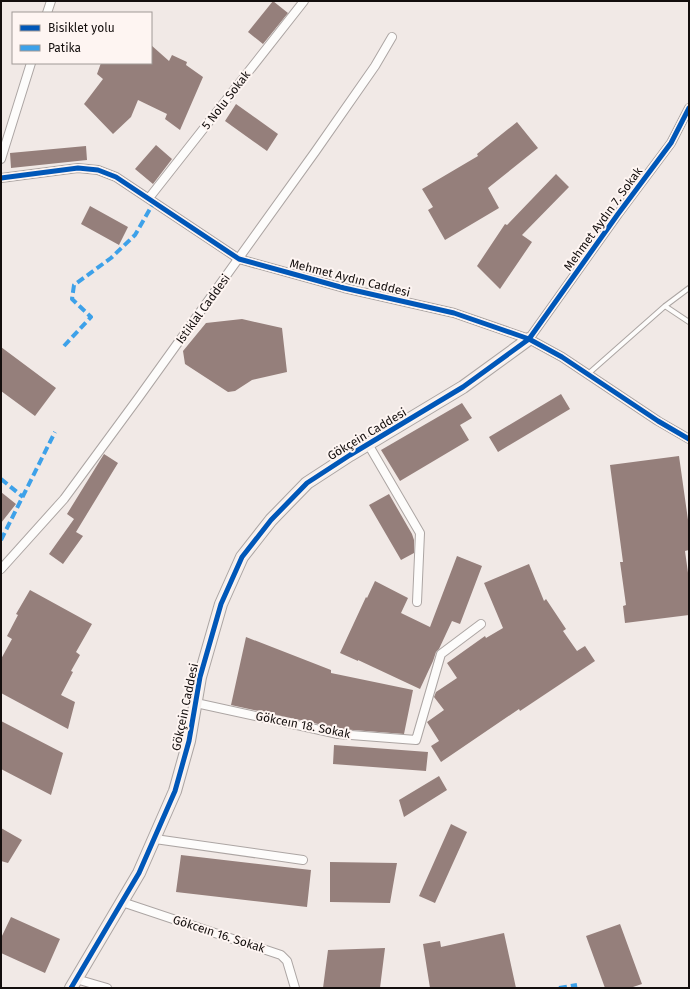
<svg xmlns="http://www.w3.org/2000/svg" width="690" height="989" font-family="'Fira Sans',sans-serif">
	<rect width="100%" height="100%" fill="#f1e9e6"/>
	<!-- building -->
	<path fill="#957f7b" d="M273 1 288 13 263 44 248 32Z
		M151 45 169 61 172 55 187 62 186 65 203 77 180 130 165 119 167 114 138 100 131 117 113 134 84 104 103 79 97 74 101 63H151Z
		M236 104 278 134 267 151 225 121Z
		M517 122 538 148 488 188 499 208 445 240 428 210 433 207 422 189 478 156 477 154Z
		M156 145 172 159 153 184 135 169Z
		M86 146 87 160 11 168 10 153Z
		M556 174 569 187 522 235 532 242 500 289 477 266 505 224 507 225Z
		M90 206 128 227 119 245 81 224Z
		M242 319 282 328 287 372 252 380 235 391 228 392 185 364 183 351 206 323Z
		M1 347 56 388 35 416 1 391Z
		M561 394 570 409 498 452 489 437Z
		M462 403 472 418 460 425 469 440 400 481 381 450Z
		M104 454 118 463 76 532 83 536 63 564 49 554 74 519 67 514Z
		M679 456 689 527V550L685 551 689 580V615L625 623 623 606 626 605 620 562H623L610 465Z
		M1 492 16 504 1 523Z
		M389 494 412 534 414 540V553L401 560 369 505Z
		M457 556 482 566 460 624 452 621 439 649 436 652 433 661 420 689 358 660V661L340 653 366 597 367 598 375 581 408 598 401 613 430 627Z
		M529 564 544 601 546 599 566 629 563 631 577 651 585 646 595 661 520 711 519 709 441 762 431 746 439 741 427 722 444 710 434 697 436 692 457 678 447 663 485 636 486 638 503 628 484 583Z
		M30 590 92 624 76 652 80 655 71 671 73 672 61 695 75 702 68 729 1 693V659L12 639 7 636 18 615 16 614Z
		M246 637 331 670V673L413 690 404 734 341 729 231 705Z
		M1 721 63 753 51 795 1 769Z
		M334 745 428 752 426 771 333 764Z
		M439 776 447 790 404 817 399 800Z
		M451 824 467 832 435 903 419 896Z
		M1 828 22 840 8 863 1 861Z
		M181 855 311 870 307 907 176 892Z
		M330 862 397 863 390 903 330 902Z
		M11 917 60 939 45 973 1 953V938Z
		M620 924 642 984 630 988H605L586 936Z
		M504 933 516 988H430L423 944 440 941 441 947Z
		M385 948 380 988H323L328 950Z"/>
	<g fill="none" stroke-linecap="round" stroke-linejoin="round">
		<!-- lane casing -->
		<g stroke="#aca5a3" stroke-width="6">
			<path id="lane" d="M665 306 689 322
				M588 374 665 306 689 288"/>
		</g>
		<!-- street casing -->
		<g stroke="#aca5a3" stroke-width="10">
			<path id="street" d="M47 13 51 1
				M1 159 31 63
				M1 178 78 168 98 170 116 177 239 259 344 288 454 313 529 339 562 357 658 421 689 439
				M149 198 304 1
				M529 339 618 214 671 143 689 108
				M368 444 420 533 417 602
				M1 569 64 499 139 397 315 152 375 66 392 37
				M196 703 338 734 416 740 441 654 481 624
				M155 839 303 860
				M122 902 281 955 287 961 295 988
				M76 979 107 988"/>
		</g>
		<!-- secondary casing -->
		<g stroke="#aca5a3" stroke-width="14">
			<path id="secondary" d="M71 988 139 873 175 791 189 741 200 677 221 604 242 557 271 520 307 483 350 455 463 387 529 339"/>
		</g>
		<!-- lane -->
		<use href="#lane" stroke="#fdfcfb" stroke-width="4"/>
		<!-- street -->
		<use href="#street" stroke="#fdfcfb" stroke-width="8"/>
		<!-- secondary -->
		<use href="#secondary" stroke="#f5f0ee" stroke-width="12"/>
		<!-- quiet -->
		<path stroke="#3da1e9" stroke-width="4" stroke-dasharray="8 4" stroke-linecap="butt" d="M64 346 91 317 72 299 74 285 111 258 135 235 154 202
			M1 479 23 497
			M1 540 55 432
			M559 988 577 985"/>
		<!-- cycleway casing -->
		<g stroke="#fef5f2" stroke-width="8">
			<path id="cycleway" d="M1 178 78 168 98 170 116 177 239 259 344 288 454 313 529 339 562 357 658 421 689 439
				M71 988 139 873 175 791 189 741 200 677 221 604 242 557 271 520 307 483 350 455 463 387 529 339 618 214 671 143 689 108"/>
		</g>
		<!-- cycleway -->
		<use href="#cycleway" stroke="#0057b8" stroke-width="5"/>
	</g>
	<g text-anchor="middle" stroke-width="4" stroke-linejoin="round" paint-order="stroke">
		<!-- street labels -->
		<g font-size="12" fill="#130e0d" stroke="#fef5f2">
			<text transform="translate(226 100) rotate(-52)" y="4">5 Nolu Sokak</text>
			<text transform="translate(603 219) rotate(-54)" y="4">Mehmet Aydın 7. Sokak</text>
			<text transform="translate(350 278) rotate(14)" y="4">Mehmet Aydın Caddesi</text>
			<text transform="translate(203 309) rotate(-54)" y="4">Istiklal Caddesi</text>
			<text transform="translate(367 434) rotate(-31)" y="4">Gökçein Caddesi</text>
			<text transform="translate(185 707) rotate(-78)" y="4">Gökçein Caddesi</text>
			<text transform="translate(303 725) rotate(11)" y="4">Gökceın 18. Sokak</text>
			<text transform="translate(219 934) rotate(18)" y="4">Gökceın 16. Sokak</text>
		</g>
	</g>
	<!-- border -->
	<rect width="690" height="989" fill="none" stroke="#130e0d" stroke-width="4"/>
	<!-- legend -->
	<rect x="12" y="12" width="140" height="52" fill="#fef5f2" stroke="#a09996"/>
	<rect x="20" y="25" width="20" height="6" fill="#0057b8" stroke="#a09996"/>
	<text x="48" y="32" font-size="12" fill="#130e0d">Bisiklet yolu</text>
	<rect x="20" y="45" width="20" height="6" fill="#3da1e9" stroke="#a09996"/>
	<text x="48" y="52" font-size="12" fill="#130e0d">Patika</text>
</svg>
